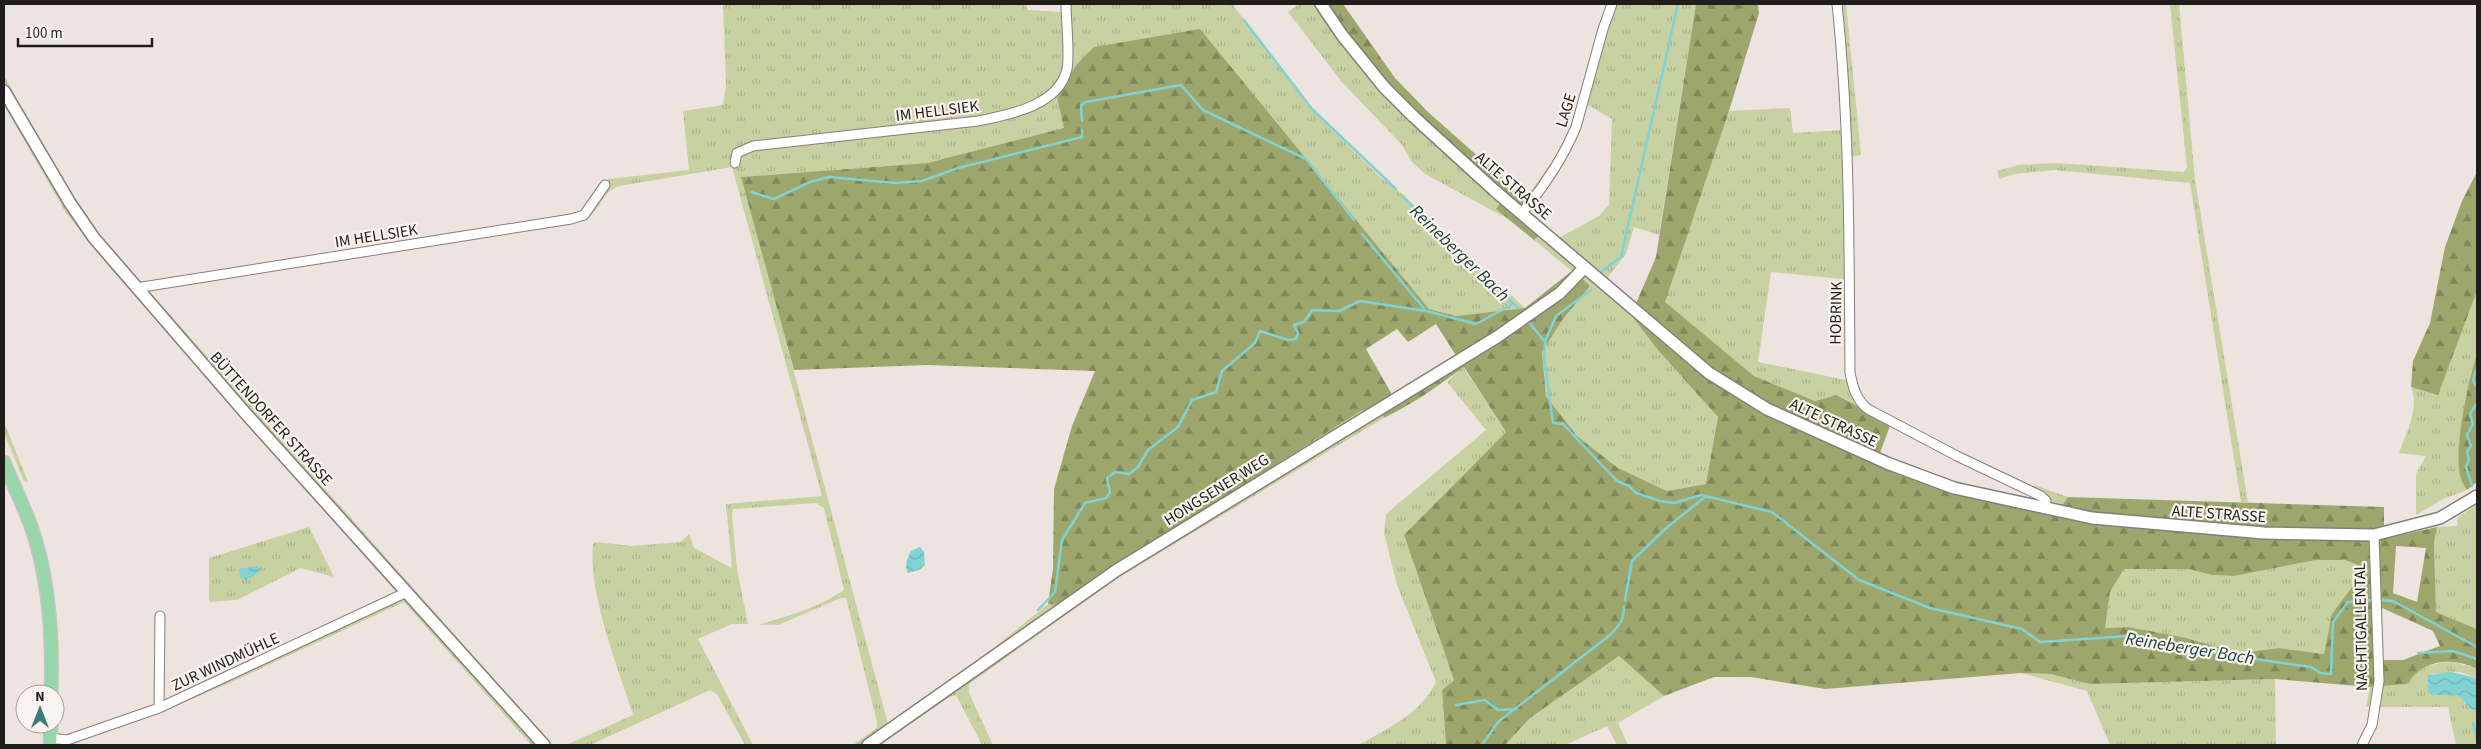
<svg xmlns="http://www.w3.org/2000/svg" width="2481" height="749" font-family="'Source Sans 3',sans-serif">
	<defs>
		<pattern id="grass-tufts" width="24" height="20" patternUnits="userSpaceOnUse" patternTransform="scale(1.25)"><rect width="24" height="20" fill="#c8d1a2"/><path d="M3 7l-1-3M5 7V3M7 7l1-3M15 17l-1-3M17 17v-4M19 17l1-3" fill="none" stroke="#acb38b"/></pattern>
		<pattern id="forest-firs" width="22" height="20" patternUnits="userSpaceOnUse" patternTransform="scale(1.25)"><rect width="22" height="20" fill="#9da76d"/><path d="M5 1l3.5 6h-7zM16 11l3.5 6h-7z" fill="#808759"/></pattern>
		<pattern id="water-waves" width="16" height="10" patternUnits="userSpaceOnUse" patternTransform="scale(1.25)"><rect width="16" height="10" fill="#80d2d3"/><path d="M0 5q4-4 8 0t8 0" fill="none" stroke="#6eb4b5"/></pattern>
	</defs>
	<rect width="100%" height="100%" fill="#ede4df"/>
	<!-- grass -->
	<path fill="url(#grass-tufts)" fill-rule="evenodd" d="M723 4H1025L1028 10 1063 12V4H1232L1318 116 1380 177 1401 193 1525 308 1456 316 1429 309 1200 30 1076 65 1057 98 1065 128 927 163 742 177 888 724 971 666 1048 604 1058 605 1113 567 1361 411 1379 404 1384 418 1118 578 969 684V693L993 745H982L956 695 948 698 880 745H853L877 728V722L846 598H841L778 625H758C788 616 818 608 844 590L824 508 816 503 733 509 732 514 737 569 748 624H732L698 639 753 745H745L717 694 710 690 590 745H566L633 715C618 666 588 595 593 544L596 542 632 546 681 542 689 534 694 548 732 568 726 504 822 496 732 167 619 186C598 194 602 213 583 219L148 290 553 745H531L404 602 232 682 154 715V707L397 593 110 268 66 213 4 105V76L73 196 107 245 140 282H154L571 216C591 208 591 188 609 179L689 170 683 111 723 105 726 85Z
		M1299 4H1327L1472 163 1508 194 1496 209 1508 219 1425 174 1411 161 1402 145 1341 81 1288 12Z
		M1607 4H1696L1659 235 1634 227 1626 254 1605 281 1635 309 1631 315 1657 349 1718 417 1707 484 1667 491 1618 468 1577 436 1546 396 1542 352 1563 319 1590 286 1534 240 1544 231 1519 208 1565 143 1573 124 1599 27ZM1588 105 1612 119 1609 205 1599 216 1559 238 1529 210C1557 182 1573 142 1588 105Z
		M1832 4H1846L1861 155 1851 157 1853 280 1771 272 1758 362 1856 382 1863 401 1891 423 1836 395 1815 401 1754 376 1664 302 1729 111 1790 108 1793 133 1843 130 1840 69Z
		M2170 4H2179L2195 180 2248 502H2241L2190 183 2054 170 2014 174 1999 179 1997 171 2018 165 2056 163 2184 172 2187 168Z
		M2477 291V355L2460 478 2467 490 2443 499 2416 515V474L2426 456 2399 453C2406 433 2420 408 2411 387L2438 394Z
		M1463 367 1506 432 1404 535 1454 680 1442 690 1446 745H1358C1387 729 1421 714 1436 682L1397 585 1384 533 1386 514 1486 430 1447 382Z
		M4 422 28 482 24 481 4 433Z
		M2035 485 2068 497 2058 511 2055 503 2034 491Z
		M2477 505V629L2436 612 2434 542 2437 527 2457 526 2458 517Z
		M309 527 334 577 301 568 237 600 209 602V558Z
		M2316 560H2346L2366 568 2332 614 2325 654 2279 648 2240 653 2182 637 2128 627 2105 628 2110 592 2124 569H2189L2211 575 2234 576Z
		M1619 656 1664 696 1618 723 1628 745H1617L1607 726 1565 745H1505L1530 718Z
		M2453 662 2476 668 2477 678 2460 672 2430 674 2440 695H2458L2472 710 2477 711V745H2456L2448 707H2366L2370 687 2407 684C2419 666 2432 663 2453 662Z
		M2021 673 2051 674 2089 684 2275 679 2276 745H2110L2087 691Z"/>
	<!-- forest -->
	<path fill="url(#forest-firs)" fill-rule="evenodd" d="M1327 4H1343L1395 78 1428 112 1527 200 1519 208 1545 230 1534 240 1496 209 1507 194 1415 114 1362 54Z
		M1696 4H1758L1759 13 1729 111 1665 302 1754 376 1815 401 1836 395 1891 423 1877 461 2058 511 2068 497 2384 507V539L2437 527 2434 542 2436 612 2477 629V669C2452 656 2422 660 2407 684L2370 687 2275 679 2089 684 2051 674 2021 673 1825 689 1751 677H1714L1664 696 1619 656 1530 718 1505 745H1446L1442 690 1454 680 1404 535 1506 432 1464 367C1438 386 1413 404 1384 418L1379 405 1361 411 1113 567 1058 605 1048 604 1053 569 1054 489 1072 426 1095 371 927 365 794 370 741 177 927 163 1064 128 1057 98 1076 65 1094 47 1200 29 1429 309 1456 316 1525 308 1573 270 1590 286 1563 319 1542 352 1546 396 1577 436 1618 468 1667 491 1706 484 1718 417 1657 349 1631 315 1656 257ZM1436 324 1457 357 1394 398 1366 349 1397 329 1408 342ZM2396 546 2426 548 2417 602 2393 593ZM2316 560H2345L2366 568 2332 614 2324 654 2279 648 2240 653 2182 637 2128 627 2105 628 2110 592 2124 569H2189L2211 575 2234 576ZM2380 607 2433 631 2440 646 2403 660H2381Z
		M2477 172V291L2438 395 2411 387 2413 361 2430 323 2445 247 2462 201Z
		M2477 354V482L2467 490C2464 485 2461 481 2460 476 2454 447 2468 382 2477 354Z"/>
	<!-- water -->
	<path fill="url(#water-waves)" d="M920 547 924 552 925 565 919 570 908 573C904 567 907 558 911 551Z
		M257 566 261 569 258 573 246 580 240 577 239 569Z
		M2451 672 2477 678V711L2472 710 2458 695H2432L2428 691V675Z"/>
	<g fill="none" stroke-linecap="round" stroke-linejoin="round">
		<!-- stream -->
		<path stroke="#80d2d3" stroke-width="2.5" d="M1231 4 1233 6
			M1244 20 1312 109 1396 189
			M1082 121 1081 105 1086 102 1181 85 1203 110 1306 159 1354 220
			M751 192 774 199 810 182 829 177 895 183 922 181 958 168 1082 137V130
			M1403 197 1518 308
			M1362 234 1426 311 1476 324 1513 304
			M1601 272 1621 257 1678 4
			M1528 321 1545 342 1544 357 1553 423 1563 424 1617 481 1629 486 1636 493 1660 501 1674 503 1701 495 1772 512 1859 580 1930 608 2022 629 2040 642 2128 636 2207 652 2311 667 2320 673 2331 674 2333 622 2348 602 2374 600
			M1545 341 1556 316 1591 290
			M2477 370 2475 372 2473 381 2477 387
			M2472 486 2466 467 2469 459 2467 452 2471 446 2467 435 2473 424 2470 414 2477 403
			M1625 600 1632 561 1665 529 1706 496
			M2380 600 2393 601 2477 647
			M1038 610 1055 592 1062 540 1085 503 1106 498 1110 493 1107 478 1115 472 1129 474 1138 467 1148 450 1178 427 1192 400 1216 392 1222 371 1255 343 1260 331 1288 340 1296 339 1298 333 1294 325 1304 322 1312 310 1339 311 1360 301 1426 311
			M2418 653 2453 651 2477 659
			M1456 705 1485 700 1498 710 1516 709
			M2473 723 2477 740
			M1482 745 1498 722 1610 635C1619 626 1624 620 1624 607"/>
		<!-- street casing -->
		<g stroke="#867e7a" stroke-width="11">
			<path id="street" d="M1837 4C1850 127 1849 249 1850 373 1853 387 1856 400 1868 409L1957 456 2041 496 2046 501 2044 508
				M735 163 737 153 753 146 978 121C1008 115 1059 106 1067 69 1070 53 1066 21 1066 4
				M1521 214C1543 188 1563 158 1576 127L1603 29 1612 4
				M136 288 571 219 584 215 605 185
				M159 708 160 616
				M50 738 67 740 159 708 407 592
				M2362 745 2372 725 2379 681 2374 535"/>
		</g>
		<!-- secondary casing -->
		<g stroke="#867e7a" stroke-width="14">
			<path id="secondary" d="M1321 4 1342 35 1384 87 1414 117 1495 191 1709 373 1767 409 1887 463 1954 488 2092 518 2264 533 2374 535 2440 518 2477 496
				M4 91 70 203 94 238 247 415 544 745
				M868 745 1117 570 1497 337 1560 293 1584 268"/>
		</g>
		<!-- primary casing -->
		<g stroke="#c5c4c4" stroke-width="15">
			<path id="primary" d="M4 462C13 484 23 505 31 526 50 580 53 638 51 694
				M50 745 51 724"/>
		</g>
		<!-- street -->
		<use href="#street" stroke="#fff" stroke-width="9"/>
		<!-- secondary -->
		<use href="#secondary" stroke="#fff" stroke-width="11"/>
		<!-- primary -->
		<use href="#primary" stroke="#97d6a8" stroke-width="12"/>
	</g>
	<g text-anchor="middle" stroke-width="4.5" stroke-linejoin="round" paint-order="stroke">
		<!-- street labels -->
		<g font-size="16" fill="#201d1b" stroke="#faf2ec">
			<text transform="translate(937 110) rotate(-7)" y="6">IM HELLSIEK</text>
			<text transform="translate(1565 110) rotate(-73)" y="6">LAGE</text>
			<text transform="translate(1514 185) rotate(41)" y="6">ALTE STRASSE</text>
			<text transform="translate(376 235) rotate(-9)" y="6">IM HELLSIEK</text>
			<text transform="translate(1835 313) rotate(-89)" y="6">HOBRINK</text>
			<text transform="translate(272 418) rotate(48)" y="6">BÜTTENDORFER STRASSE</text>
			<text transform="translate(1834 422) rotate(25)" y="6">ALTE STRASSE</text>
			<text transform="translate(1216 489) rotate(-32)" y="6">HONGSENER WEG</text>
			<text transform="translate(2219 513) rotate(4)" y="6">ALTE STRASSE</text>
			<text transform="translate(2360 627) rotate(-91)" y="6">NACHTIGALLENTAL</text>
			<text transform="translate(225 661) rotate(-25)" y="6">ZUR WINDMÜHLE</text>
		</g>
		<!-- water labels -->
		<g font-size="18" font-style="italic" fill="#173e3f" stroke="#faf2ec">
			<text transform="translate(1460 253) rotate(44)" y="6">Reineberger Bach</text>
			<text transform="translate(2190 648) rotate(9)" y="6">Reineberger Bach</text>
		</g>
	</g>
	<!-- border -->
	<rect width="2481" height="749" fill="none" stroke="#201d1b" stroke-width="10"/>
	<!-- north arrow -->
	<g transform="translate(40 709)"><circle r="24" fill="#faf2ec" stroke="#a39d98"/>
	<path d="M0-4L9 19L0 12L-9 19Z" fill="#357d79"/>
	<text y="-8" font-size="14" font-weight="bold" text-anchor="middle" fill="#201d1b">N</text>
	</g>
	<!-- scale -->
	<path d="M18 38v8h134v-8" fill="none" stroke="#201d1b" stroke-width="2.5"/>
	<text x="25" y="38" font-size="15" fill="#201d1b" stroke="#faf2ec" stroke-width="4" paint-order="stroke">100 m</text>
</svg>
